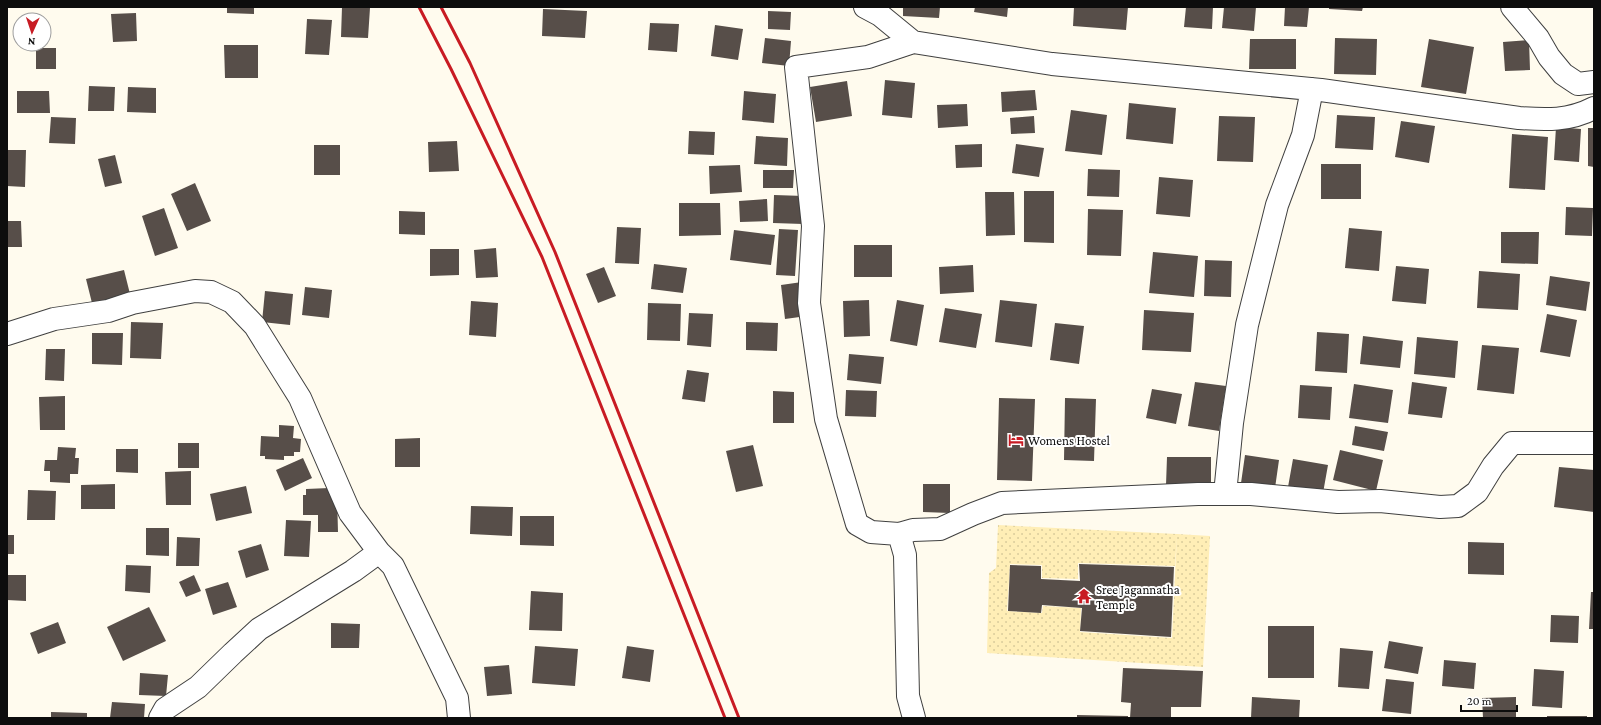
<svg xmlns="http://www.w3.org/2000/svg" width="1601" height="725" font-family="'Crimson Pro',serif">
	<defs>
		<pattern id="sand-dots" width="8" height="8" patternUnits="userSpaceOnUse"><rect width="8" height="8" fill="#ffeeb6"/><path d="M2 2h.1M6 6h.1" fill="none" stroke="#d9cb9b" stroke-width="1.8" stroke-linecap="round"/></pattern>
	</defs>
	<rect width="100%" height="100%" fill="#fffbee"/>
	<!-- sand -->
	<path fill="url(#sand-dots)" d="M998 525 1177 534 1175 566 1078 563V579L1042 578V565L1010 564 1007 611 1042 613 1043 606 1081 608 1080 632 1172 638 1177 534 1210 536 1203 667 987 653 989 573 996 568Z"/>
	<!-- building -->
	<path fill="#574e49" d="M227 7H254V14L227 13Z
		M342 7 370 8 368 38 341 37Z
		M903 7H940L939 18 903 16Z
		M975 7H1008L1007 17 974 12Z
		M1074 7H1128L1126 30 1073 26Z
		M1186 7H1213L1212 29 1184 27Z
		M1224 7H1256L1254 31 1222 28Z
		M1285 7H1309L1307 27 1284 26Z
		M1329 7H1363L1362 11 1329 9Z
		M543 9 587 11 585 38 542 36Z
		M768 11 791 12 790 30 768 29Z
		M136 13 137 41 113 42 111 14Z
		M307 19 332 20 329 55 305 54Z
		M650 23 679 24 677 52 648 50Z
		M715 25 743 29 738 60 711 56Z
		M765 38 791 41 789 66 762 63Z
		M1335 38 1377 39 1376 75 1334 74Z
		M1250 39H1296V69H1249Z
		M1429 39 1474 47 1466 94 1421 87Z
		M1529 40 1530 70 1505 71 1503 42Z
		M224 45H258V78H225Z
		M36 48H56V69H36Z
		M885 80 915 83 912 118 882 115Z
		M847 81 852 116 816 122 810 87Z
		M89 86 115 87 114 111H88Z
		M128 87 156 88V113L127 112Z
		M1035 90 1037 110 1002 112 1001 92Z
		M17 91H49L50 113H17Z
		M744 91 776 94 774 123 742 120Z
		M1129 103 1176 108 1173 144 1126 139Z
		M967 104 968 126 938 128 937 105Z
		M1071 110 1107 115 1102 155 1065 151Z
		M1337 115 1375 117 1373 150 1335 148Z
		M1034 116 1035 133 1011 134 1010 118Z
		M1219 116 1255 117 1253 162 1217 161Z
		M51 117 76 118 75 144 49 143Z
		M1401 121 1435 126 1429 163 1395 157Z
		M1556 127 1581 129 1579 162 1554 160Z
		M1588 128H1594V167L1588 166Z
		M689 131 715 132 714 155 688 154Z
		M1512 134 1548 137 1545 190 1509 188Z
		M756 136 788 138 787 166 754 164Z
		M457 141 459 171 429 172 428 142Z
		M982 144V167L956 168 955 145Z
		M1016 144 1044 148 1039 177 1012 173Z
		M314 145H340V175H314Z
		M7 150H26L25 187 7 186Z
		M115 155 122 183 105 187 98 159Z
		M1321 164H1361V199H1321Z
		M740 165 742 192 710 194 709 166Z
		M1088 169 1120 170 1119 197 1087 196Z
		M763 170H794L793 188H763Z
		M1159 177 1193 180 1190 217 1156 214Z
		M195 183 211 221 187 231 171 194Z
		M1024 191H1054V243L1024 242Z
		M985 192H1014L1015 235 986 236Z
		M774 195 804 196 803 224 773 223Z
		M767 199 768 221 740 222 739 201Z
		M679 203H720L721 235 679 236Z
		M1566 207 1593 208 1592 236 1565 235Z
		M164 208 178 248 155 256 142 216Z
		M1088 209 1123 210 1121 256 1087 255Z
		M399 211 425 212V235L399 234Z
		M7 221H21L22 247H7Z
		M617 227 641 228 639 264 615 263Z
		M1349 228 1382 231 1379 271 1345 268Z
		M779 229 798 230 795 276 776 275Z
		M734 230 775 235 771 265 730 260Z
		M1501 232H1539L1538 264 1501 263Z
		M854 245H892V277H854Z
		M496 248 498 277 476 278 474 250Z
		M430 249H459V275L430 276Z
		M1153 252 1198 256 1194 297 1149 293Z
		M1205 260 1232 261 1231 297 1204 296Z
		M654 264 687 268 683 293 651 289Z
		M973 265 974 292 940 294 939 267Z
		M1396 266 1429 269 1426 304 1392 301Z
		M604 267 616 296 598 303 586 274Z
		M124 270 130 294 92 303 86 279Z
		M1479 271 1520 274 1518 310 1477 308Z
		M1550 276 1590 282 1586 311 1546 305Z
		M802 282 807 316 785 319 781 285Z
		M305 287 332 290 329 318 302 315Z
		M265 291 293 294 290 325 262 322Z
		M869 300 870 336 844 337 843 301Z
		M897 300 924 305 917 346 890 341Z
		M1000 300 1037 304 1032 347 995 342Z
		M471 301 498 303 496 337 469 335Z
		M648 303 681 304 680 341 647 340Z
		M945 308 982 314 976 348 939 342Z
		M1144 310 1194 313 1191 352 1142 350Z
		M689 313 713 314 711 347 687 345Z
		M1547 314 1577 320 1570 357 1540 352Z
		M131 322 163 323 161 359 130 358Z
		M746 322 778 323 777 351 746 350Z
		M1055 323 1084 326 1079 364 1050 360Z
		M1317 332 1349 334 1347 373 1315 371Z
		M92 333H123L122 365 92 364Z
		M1363 336 1403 341 1400 368 1360 364Z
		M1417 337 1458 341 1455 378 1414 374Z
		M1482 345 1519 348 1514 394 1477 390Z
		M46 349H65L64 381 45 380Z
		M849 354 884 357 881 384 847 380Z
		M687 370 709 373 705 402 682 399Z
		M1195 382 1226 386 1219 431 1188 426Z
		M1412 382 1447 387 1442 418 1408 414Z
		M1354 384 1393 390 1388 423 1349 418Z
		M1300 385 1332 387 1330 420 1298 418Z
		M1152 389 1182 394 1176 424 1146 418Z
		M846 390 877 391 876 417 845 416Z
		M773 391 794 392V423H773Z
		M65 396V430H40L39 397Z
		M999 398 1035 399 1032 481 997 480Z
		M1065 398 1096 399 1094 461 1064 460Z
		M279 425 294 426 293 438 301 439 300 452H294V456H284V460L265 459V456H260L261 436 279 437Z
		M1355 426 1388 432 1384 451 1352 445Z
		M420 438V467H395V439Z
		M178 443H199V468H178Z
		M753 445 763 486 736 492 726 451Z
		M58 447 76 448 75 458H79L78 474H70V483L50 482V471H44L45 460H57Z
		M116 449H138V473L116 472Z
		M1340 450 1383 460 1376 491 1333 480Z
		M1245 455 1279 460 1275 488 1241 483Z
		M1167 457H1211V485H1166Z
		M303 458 312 478 285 491 276 470Z
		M1293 459 1328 465 1323 493 1288 487Z
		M1559 467 1594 470V512L1554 507Z
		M191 471V505H166L165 472Z
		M115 484V509H81V485Z
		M923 484H950V513L923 512Z
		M246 486 252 513 216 521 210 494Z
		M329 488V495H337L338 532H318V515H303V495H306V489Z
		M28 490 56 491 55 520H27Z
		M471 506 513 507 512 536 470 534Z
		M520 516H554V546L520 545Z
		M286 520 311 521 309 557 284 556Z
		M146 528H169V556L146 555Z
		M7 535H14V554H7Z
		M177 537 200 538 199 566H176Z
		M1468 542 1504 543V575L1468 574Z
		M261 544 269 570 246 578 238 551Z
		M1079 564 1174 567 1171 637 1080 631 1082 608 1042 605 1041 613 1008 611 1010 565 1041 566V579L1080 581Z
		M126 565 151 566 150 593 125 591Z
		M7 575H26V601L7 600Z
		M194 575 201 591 186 597 179 582Z
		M228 582 237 607 213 615 205 589Z
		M531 591 563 593 562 631 529 630Z
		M1591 592H1594V629H1589Z
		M149 607 166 641 123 661 107 627Z
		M1551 615 1579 616 1578 643 1550 642Z
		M58 622 66 643 38 654 30 633Z
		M331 623 360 624 359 648H331Z
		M1268 626H1314V678H1268Z
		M1389 641 1423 647 1418 674 1384 668Z
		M535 646 578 649 575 686 532 683Z
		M627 646 654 650 650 682 622 678Z
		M1340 648 1373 651 1369 689 1338 687Z
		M1444 660 1476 663 1474 689 1442 686Z
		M509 665 512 694 487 696 484 667Z
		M1123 668 1203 671 1201 707H1171V718H1130L1131 703 1121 702Z
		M1534 669 1564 671 1562 708 1532 706Z
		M140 673 168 675 166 696 139 695Z
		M1386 679 1414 682 1411 714 1382 711Z
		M1252 697 1300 700 1299 718H1251Z
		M1516 697V718H1483L1482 698Z
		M112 702 145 704 144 718H110Z
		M51 712 87 713V718H51Z
		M1077 715 1128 716V718H1077Z
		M1547 716H1587V718H1547Z"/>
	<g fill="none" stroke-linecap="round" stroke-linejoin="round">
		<!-- street casing -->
		<g stroke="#404040" stroke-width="24">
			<path id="street" d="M865 7 880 15 913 42
				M1512 7 1538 38 1549 57 1563 74 1578 84 1594 82
				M7 334 54 319 108 311 132 303 195 291 211 292 232 302 255 326 300 398 350 513 379 552 353 571 259 629 233 653 198 687 165 709 160 718
				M1225 494 1232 423 1247 325 1277 205 1303 135 1312 89
				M899 534 913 530 940 529 973 514 1002 503 1198 494H1251L1338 502 1380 501 1440 507 1458 506 1477 492 1493 466 1512 443H1594
				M379 552 393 566 439 661 457 698 459 718
				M914 718 908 696 905 555 899 534 871 532 857 524 826 419 809 303 813 226 796 67 868 57 913 42 1052 64 1321 90 1519 118C1546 120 1569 121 1594 108"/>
		</g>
		<!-- street -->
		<use href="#street" stroke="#fff" stroke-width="22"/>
		<!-- rail -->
		<path stroke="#c81b23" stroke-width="3" d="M419 7 451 69 542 257 725 718
			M441 7 470 63 555 252 739 718"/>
	</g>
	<!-- icons -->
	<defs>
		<g id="hotel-bare" transform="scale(1.2)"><path d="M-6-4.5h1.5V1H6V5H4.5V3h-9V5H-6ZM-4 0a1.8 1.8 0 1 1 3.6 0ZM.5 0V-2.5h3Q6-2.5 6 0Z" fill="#c81b23" stroke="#fff" stroke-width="2.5" paint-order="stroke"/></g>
		<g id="temple-bare" transform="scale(1.2)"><path d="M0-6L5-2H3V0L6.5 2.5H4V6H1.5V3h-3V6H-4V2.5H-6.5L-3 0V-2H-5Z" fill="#c81b23" stroke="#fff" stroke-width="2.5" paint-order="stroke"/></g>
	</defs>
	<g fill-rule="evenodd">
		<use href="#hotel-bare" x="1016" y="440"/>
		<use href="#temple-bare" x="1084" y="596"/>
	</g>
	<g text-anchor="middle" stroke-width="4" stroke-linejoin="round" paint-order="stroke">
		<!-- poi labels -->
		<g font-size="13" fill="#0d0d0d" stroke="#fff" text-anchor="start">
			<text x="1028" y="445">Womens Hostel</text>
			<text x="1096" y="594">Sree Jagannatha<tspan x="1096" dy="15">Temple</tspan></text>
		</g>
	</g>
	<!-- border -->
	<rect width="1601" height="725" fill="none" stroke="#0d0d0d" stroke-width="16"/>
	<!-- north arrow -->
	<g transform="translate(32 32) rotate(183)"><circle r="19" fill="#ffffff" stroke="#9e9e9e"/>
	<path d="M0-3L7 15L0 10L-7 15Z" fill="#c81b23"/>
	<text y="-6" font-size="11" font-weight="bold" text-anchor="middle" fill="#0d0d0d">N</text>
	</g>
	<!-- scale -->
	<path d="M1461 705v6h56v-6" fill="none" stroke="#0d0d0d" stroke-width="2"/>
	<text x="1467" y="705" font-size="12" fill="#0d0d0d" stroke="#ffffff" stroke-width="3" paint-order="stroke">20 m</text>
</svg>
